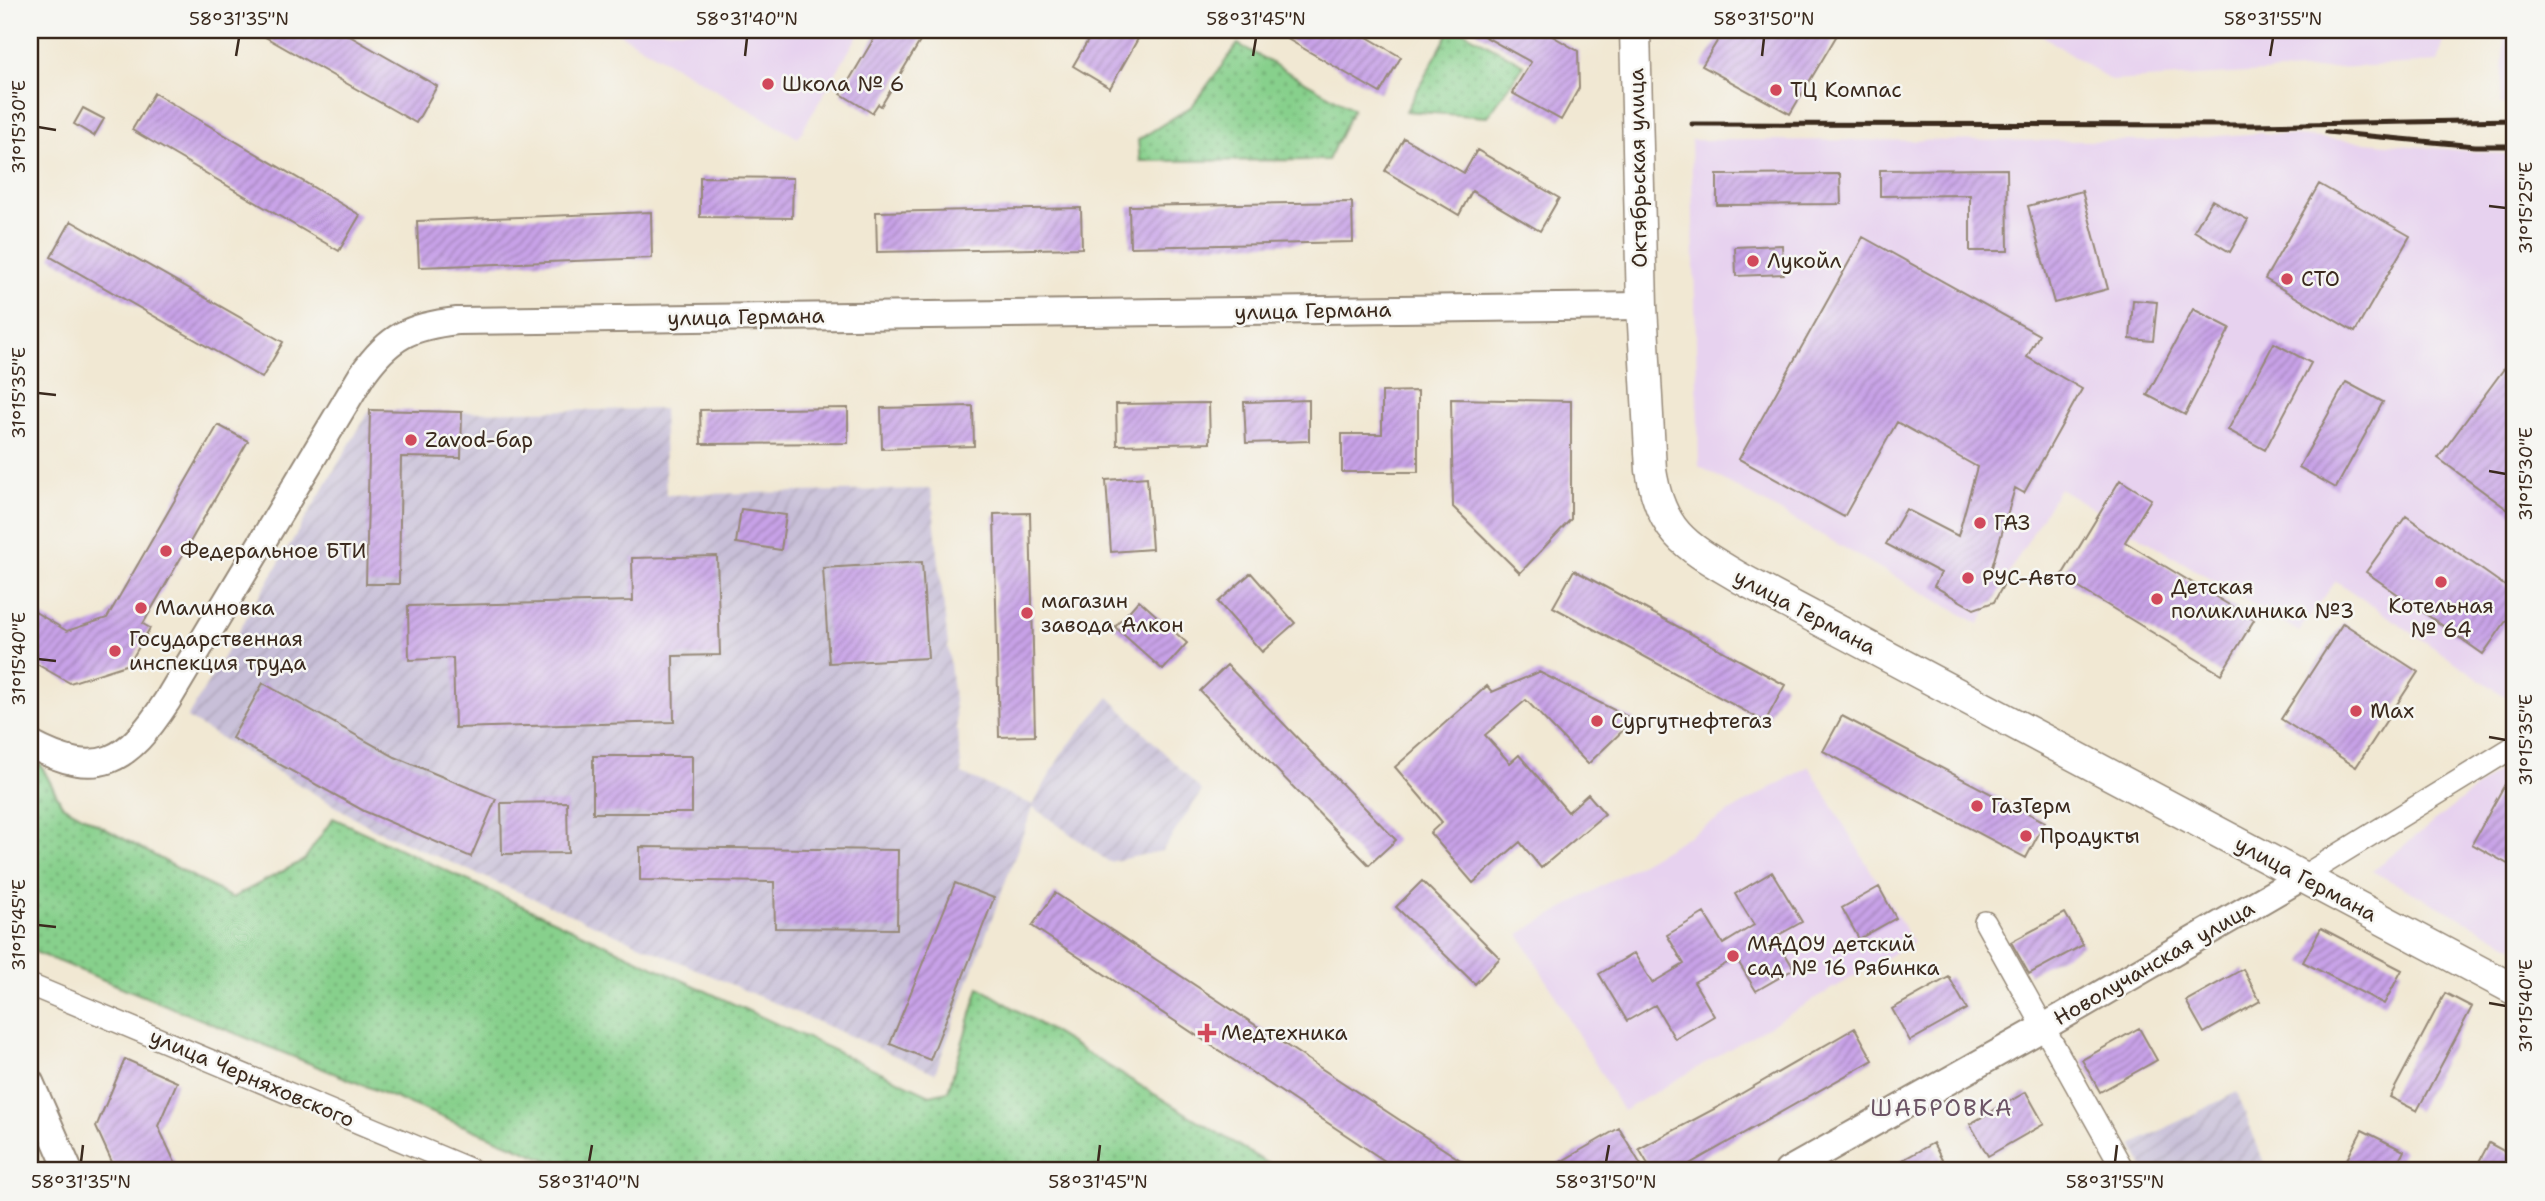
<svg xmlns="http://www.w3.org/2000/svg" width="2545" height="1201" font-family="'Shantell Sans',sans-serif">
	<defs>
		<pattern id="industrial-furrows" width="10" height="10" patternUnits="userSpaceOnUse" patternTransform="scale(1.75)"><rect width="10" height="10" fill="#c8bfd8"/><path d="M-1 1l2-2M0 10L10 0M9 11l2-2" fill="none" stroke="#ada4b9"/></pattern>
		<pattern id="park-dots" width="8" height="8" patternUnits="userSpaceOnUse" patternTransform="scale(1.75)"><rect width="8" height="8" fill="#87d08c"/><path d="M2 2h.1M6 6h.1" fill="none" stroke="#70a972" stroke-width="1.8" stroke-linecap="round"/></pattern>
		<pattern id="building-hatch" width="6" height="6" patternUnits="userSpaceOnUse" patternTransform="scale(1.75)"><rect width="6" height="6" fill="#c8a2e8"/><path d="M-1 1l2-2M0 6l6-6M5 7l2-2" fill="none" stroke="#a484bb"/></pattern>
	</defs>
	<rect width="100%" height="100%" fill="#f6f6f2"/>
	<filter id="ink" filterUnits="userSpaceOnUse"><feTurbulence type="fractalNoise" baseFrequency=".0143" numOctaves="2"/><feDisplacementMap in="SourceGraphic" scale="14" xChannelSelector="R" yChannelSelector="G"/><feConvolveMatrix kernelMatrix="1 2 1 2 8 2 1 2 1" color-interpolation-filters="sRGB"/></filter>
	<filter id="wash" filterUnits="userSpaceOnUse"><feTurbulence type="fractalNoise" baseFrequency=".00686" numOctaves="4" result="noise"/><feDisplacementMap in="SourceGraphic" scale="28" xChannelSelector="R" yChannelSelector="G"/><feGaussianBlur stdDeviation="1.57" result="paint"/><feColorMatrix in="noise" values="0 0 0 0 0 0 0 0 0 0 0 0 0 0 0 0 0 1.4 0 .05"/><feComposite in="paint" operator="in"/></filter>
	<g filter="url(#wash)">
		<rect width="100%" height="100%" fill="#f1e8d3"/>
		<!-- built -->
		<path fill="#e7d2ef" d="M613 30H861L798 138Z
			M2034 30H2472L2471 33 2447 30 2438 62 2111 81Z
			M2505 30H2515V105H2500Z
			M2262 133 2515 155V703L2336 581 2299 632 2059 488 1979 624 1699 466 1691 140 2147 141Z
			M2515 757V947L2372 871Z
			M1809 766 1913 942 1623 1111 1519 934Z"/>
		<!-- industrial -->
		<path fill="url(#industrial-furrows)" d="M663 409 666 495 931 489 962 774 1033 805 1062 753 1109 697 1202 791 1162 851 1109 862 1033 807 935 1073 374 829 187 718 370 410 462 412Z
			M2237 1092 2267 1171H2146L2132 1145Z"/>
		<!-- park -->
		<path fill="url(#park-dots)" stroke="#617d55" stroke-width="2" d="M1450 30H1461L1524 65 1487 117 1406 111Z
			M1238 44 1353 109 1328 160 1140 161 1138 140 1192 106Z
			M30 755 39 761 62 805 232 898 304 860 333 818 930 1095 948 1091 979 987 1280 1171H575L30 950Z"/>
		<g id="blocks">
			<!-- building -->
			<path fill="url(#building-hatch)" d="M253 30H339L437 86 416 123Z
				M879 30H927L881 106 878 104 872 113 841 94Z
				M1094 30H1143L1110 88 1073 66Z
				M1272 30H1355L1401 57 1380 93Z
				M1473 30H1542L1578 51 1579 88 1561 120 1512 93 1531 62Z
				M1724 30H1840L1790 114 1702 66Z
				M154 93 360 215 339 251 132 130Z
				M83 108 104 119 94 136 74 124Z
				M1404 138 1464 173 1477 150 1559 198 1540 231 1472 191 1459 215 1385 171Z
				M2007 169 2008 251H1970V195L1880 196V170Z
				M1840 174 1841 204 1717 205V175Z
				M700 177 793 178 792 218 700 217Z
				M2319 184 2410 236 2355 332 2265 279Z
				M2082 191 2108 289 2054 303 2028 206Z
				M2212 200 2248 220 2230 252 2194 231Z
				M1352 202 1353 242 1130 247 1129 206Z
				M1081 208 1082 248 877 252 876 212Z
				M651 212 652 258 419 267 417 221Z
				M71 221 283 342 262 378 51 257Z
				M1863 237 2039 335 2027 357 2082 389 2024 493 2015 488 1990 574 2005 582 1994 602 1974 609 1934 586 1941 573 1886 544 1906 509 1958 536 1977 467 1897 422 1844 517 1739 459Z
				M1782 245 1784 274 1736 276 1735 247Z
				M2133 300 2157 302 2153 341 2130 339Z
				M2193 309 2230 328 2185 415 2147 395Z
				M2274 343 2311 363 2265 450 2228 430Z
				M2515 354V515L2438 458Z
				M2346 382 2383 402 2336 488 2299 467Z
				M1418 391V472H1342V434H1382V392Z
				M1451 399 1571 401V519L1520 573 1453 507Z
				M1309 400V441L1246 443 1244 402Z
				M1209 403 1210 443 1117 445 1116 404Z
				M973 406 974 446 882 449 881 408Z
				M848 408V443L701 444 700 410Z
				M370 410 462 412 461 458 401 457 399 584H366Z
				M218 425 248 441 143 624 150 628 129 664 70 683 33 662 37 655 30 651V609L67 631 107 618Z
				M1147 477 1152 549 1111 552 1106 480Z
				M2120 480 2151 499 2125 542 2254 620 2221 674 2061 577Z
				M741 509 786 515 781 550 736 543Z
				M1030 513 1035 736 999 737 994 514Z
				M2406 516 2515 593V608L2483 654 2366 572Z
				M717 556 720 655 673 656 674 722 455 728 453 658 409 660 408 606 633 601 632 558Z
				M922 562 928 658 829 663 823 568Z
				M1574 570 1785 685 1765 722 1553 607Z
				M1251 573 1295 623 1262 652 1218 602Z
				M1139 600 1187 643 1163 670 1115 627Z
				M2343 623 2418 672 2356 767 2281 719Z
				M1227 665 1396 840 1369 865 1200 691Z
				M1539 672 1634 720 1588 764 1526 700 1485 735 1510 763 1519 755 1568 812 1588 794 1605 814 1541 868 1520 842 1473 883 1430 833 1442 822 1395 767 1487 686 1492 692Z
				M263 683 395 757 496 799 471 857 364 811 232 738Z
				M1842 716 2045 822 2026 858 1823 751Z
				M593 756H692V813H593Z
				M2515 766V868L2472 844Z
				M567 802 568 853 502 854 501 803Z
				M640 847 898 850 897 929 775 928 774 882 640 880Z
				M1772 872 1802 922 1775 937 1794 969 1756 991 1736 958 1694 982 1714 1016 1675 1039 1655 1005 1627 1021 1599 974 1634 953 1652 983 1684 964 1667 935 1704 913 1723 944 1754 925 1735 894Z
				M1422 881 1500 958 1475 984 1396 907Z
				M955 883 994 898 930 1060 890 1044Z
				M1879 887 1896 918 1859 939 1842 908Z
				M1055 893 1477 1171H1400L1032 926Z
				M2065 913 2083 945 2029 974 2011 942Z
				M2321 928 2402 970 2384 1004 2303 962Z
				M2243 969 2260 1001 2204 1033 2186 1001Z
				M1949 977 1967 1009 1910 1041 1892 1009Z
				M2445 993 2472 1007 2417 1111 2390 1097Z
				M1855 1028 1873 1060 1677 1171H1652L1639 1149 1718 1107Z
				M2139 1028 2157 1060 2100 1092 2082 1060Z
				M125 1059 177 1082 158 1126 179 1171H116L96 1127Z
				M2026 1092 2044 1124 1988 1156 1970 1124Z
				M1619 1128 1641 1165 1630 1171H1545Z
				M2362 1130 2404 1151 2394 1171H2341Z
				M1933 1143 1948 1171H1883Z
				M2489 1143 2515 1157V1171H2474Z"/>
		</g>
	</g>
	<g filter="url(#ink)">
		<use href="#blocks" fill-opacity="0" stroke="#968978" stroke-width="2"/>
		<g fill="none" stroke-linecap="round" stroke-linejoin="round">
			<!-- minor casing -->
			<g stroke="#968978" stroke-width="24">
				<path id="minor" d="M2302 877 2515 746
					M1985 922 2124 1171
					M30 985 474 1171"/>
			</g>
			<!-- tertiary casing -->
			<g stroke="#968978" stroke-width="30">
				<path id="tertiary" d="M30 744C99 781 127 762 167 701L362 375C389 336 411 326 457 321L1642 306
					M30 1082 69 1171
					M1788 1171 2044 1027 2302 877"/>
			</g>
			<!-- secondary casing -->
			<g stroke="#968978" stroke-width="33">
				<path id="secondary" d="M1635 30 1642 306 1651 470C1661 536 1690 548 1742 579L2515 990"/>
			</g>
			<!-- minor -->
			<use href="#minor" stroke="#fff" stroke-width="21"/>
			<!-- tertiary -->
			<use href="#tertiary" stroke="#fff" stroke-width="26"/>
			<!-- secondary -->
			<use href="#secondary" stroke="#fff" stroke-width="30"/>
			<!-- rail -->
			<path stroke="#3b2a1e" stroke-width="5" d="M1692 124 2254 125 2515 120
				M2327 132 2475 146H2515"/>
		</g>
	</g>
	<!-- ticks -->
	<path fill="none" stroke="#3b2a1e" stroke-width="2.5" d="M236 56 239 38M745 56 747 38M1253 56 1256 38M1762 56 1764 38M2270 56 2273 38M38 127 56 130M2489 206 2506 208M38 393 56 395M2489 471 2506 474M38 659 56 661M2489 737 2506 740M38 925 56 927M2489 1003 2506 1006M81 1162 83 1145M589 1162 592 1145M1098 1162 1100 1145M1606 1162 1609 1145M2115 1162 2117 1145"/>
	<!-- markers -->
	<g fill="#d1495b" stroke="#f6f6f2" stroke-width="2.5">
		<circle cx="768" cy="84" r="7"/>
		<circle cx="1776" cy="90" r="7"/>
		<circle cx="1753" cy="261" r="7"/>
		<circle cx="2287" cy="279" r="7"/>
		<circle cx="411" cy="440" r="7"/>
		<circle cx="1980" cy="523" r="7"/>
		<circle cx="166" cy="551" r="7"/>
		<circle cx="1968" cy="578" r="7"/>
		<circle cx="2441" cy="582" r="7"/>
		<circle cx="2157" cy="599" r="7"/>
		<circle cx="141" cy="608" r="7"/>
		<circle cx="1027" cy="613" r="7"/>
		<circle cx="115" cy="651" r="7"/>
		<circle cx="2356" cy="711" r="7"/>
		<circle cx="1597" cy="721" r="7"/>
		<circle cx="1977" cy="806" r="7"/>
		<circle cx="2026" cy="836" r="7"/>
		<circle cx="1733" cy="956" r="7"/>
		<path d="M1203.5 1022.5h7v7h7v7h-7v7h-7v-7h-7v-7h7z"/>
	</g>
	<g text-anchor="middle" stroke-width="5" stroke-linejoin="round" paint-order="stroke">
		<!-- poi labels -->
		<g font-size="21" fill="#3b2a1e" stroke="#f6f6f2" text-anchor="start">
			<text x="782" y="91">Школа № 6</text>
			<text x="1790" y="97">ТЦ Компас</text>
			<text x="1767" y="268">Лукойл</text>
			<text x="2301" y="286">СТО</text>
			<text x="425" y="447">Zavod-бар</text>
			<text x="1994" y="530">ГАЗ</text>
			<text x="180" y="558">Федеральное БТИ</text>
			<text x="1982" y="585">РУС-Авто</text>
			<text x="2171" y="594">Детская<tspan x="2171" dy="24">поликлиника №3</tspan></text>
			<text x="1041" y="608">магазин<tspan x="1041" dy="24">завода Алкон</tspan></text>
			<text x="2441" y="613" text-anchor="middle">Котельная<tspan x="2441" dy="24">№ 64</tspan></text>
			<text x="155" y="615">Малиновка</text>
			<text x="129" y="646">Государственная<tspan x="129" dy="24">инспекция труда</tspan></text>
			<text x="2370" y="718">Max</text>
			<text x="1611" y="728">Сургутнефтегаз</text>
			<text x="1991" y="813">ГазТерм</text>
			<text x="2040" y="843">Продукты</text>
			<text x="1747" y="951">МАДОУ детский<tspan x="1747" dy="24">сад № 16 Рябинка</tspan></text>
			<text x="1221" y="1040">Медтехника</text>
		</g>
		<!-- street labels -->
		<g font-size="21" fill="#3b2a1e" stroke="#f6f6f2">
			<text transform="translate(1638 168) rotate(-91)" y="7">Октябрьская улица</text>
			<text transform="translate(1313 311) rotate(-1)" y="7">улица Германа</text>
			<text transform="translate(746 317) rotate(-1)" y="7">улица Германа</text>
			<text transform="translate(1805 612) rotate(28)" y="7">улица Германа</text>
			<text transform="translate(2306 879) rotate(28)" y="7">улица Германа</text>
			<text transform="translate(2154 963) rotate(-30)" y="7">Новолучанская улица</text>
			<text transform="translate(252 1078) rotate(23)" y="7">улица Черняховского</text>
		</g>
		<!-- neighbourhood labels -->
		<g font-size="23" letter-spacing="2" fill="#6c5465" stroke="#f6f6f2">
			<text x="1942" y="1116">ШАБРОВКА</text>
		</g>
	</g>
	<!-- margin -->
	<rect width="2545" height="1201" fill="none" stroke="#f6f6f2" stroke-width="77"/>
	<rect x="38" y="38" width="2468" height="1124" fill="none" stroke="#3b2a1e" stroke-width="2.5"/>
	<g font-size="18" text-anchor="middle" fill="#3b2a1e">
		<text x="239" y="25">58°31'35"N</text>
		<text x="747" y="25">58°31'40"N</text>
		<text x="1256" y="25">58°31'45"N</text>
		<text x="1764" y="25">58°31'50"N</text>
		<text x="2273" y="25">58°31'55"N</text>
		<text transform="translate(19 127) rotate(-90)" y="6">31°15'30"E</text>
		<text transform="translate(2526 208) rotate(-90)" y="6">31°15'25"E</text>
		<text transform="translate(19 393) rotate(-90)" y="6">31°15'35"E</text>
		<text transform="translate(2526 474) rotate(-90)" y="6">31°15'30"E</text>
		<text transform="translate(19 659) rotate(-90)" y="6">31°15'40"E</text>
		<text transform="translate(2526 740) rotate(-90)" y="6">31°15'35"E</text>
		<text transform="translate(19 925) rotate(-90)" y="6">31°15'45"E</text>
		<text transform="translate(2526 1006) rotate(-90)" y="6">31°15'40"E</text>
		<text x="81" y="1188">58°31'35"N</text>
		<text x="589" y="1188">58°31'40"N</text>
		<text x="1098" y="1188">58°31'45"N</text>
		<text x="1606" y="1188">58°31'50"N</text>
		<text x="2115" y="1188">58°31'55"N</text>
	</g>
</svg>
